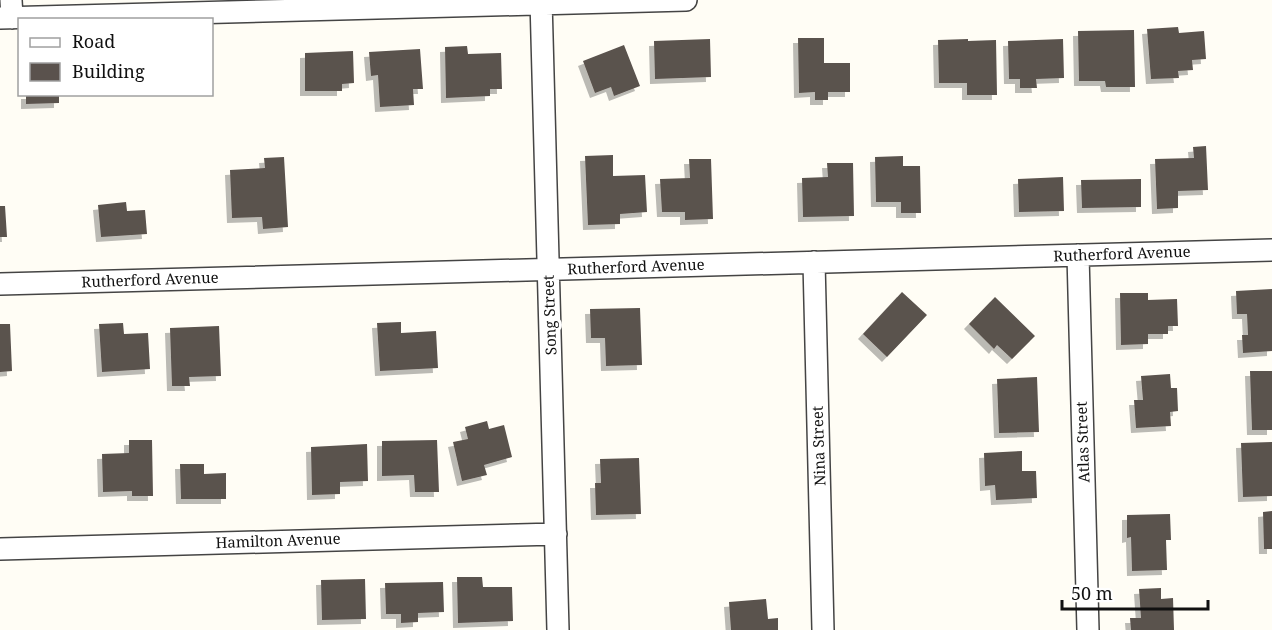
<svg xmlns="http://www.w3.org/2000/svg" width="1272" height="630" font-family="'Noto Serif',serif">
	<defs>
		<filter id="shadow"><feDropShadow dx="-5" dy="5" stdDeviation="0" flood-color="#0004"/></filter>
	</defs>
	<rect width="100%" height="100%" fill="#fffdf5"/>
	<!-- building -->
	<path fill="#5a524d" filter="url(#shadow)" d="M1178 27 1179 33 1204 31 1206 59 1192 60 1193 70 1178 71 1179 78 1151 79 1147 29Z
		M1134 30 1135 87H1106L1105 81H1079L1078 31Z
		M798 38H824V63H850V92H828V100H815V92L799 93Z
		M710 39 711 77 655 79 654 41Z
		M968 39V41L996 40 997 95H967V83H939L938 40Z
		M1063 39 1064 78 1036 79 1037 88H1020V79H1009L1008 41Z
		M624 45 640 86 614 96 611 87 595 93 583 61Z
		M467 46 468 54 501 53 502 89H490V96L446 98 445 47Z
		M420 49 423 89H413L414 105 380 107 378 75 371 76 369 52Z
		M353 51 354 83 342 84V91H305V53Z
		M26 94H59V103L26 104Z
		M1206 146 1208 190 1178 191V208L1157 209 1155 159 1194 158 1193 147Z
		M613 155V176L645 175 647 212 620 214V224L588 225 585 156Z
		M903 156V166H920L921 213H901V202H876L875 157Z
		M284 157 288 227 263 229 262 217 232 218 230 170 265 168 264 158Z
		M689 159H711L713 219 685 220V212H662L660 179 690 178Z
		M827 163H853L854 216 803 217 802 178 828 177Z
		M1063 177 1064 211 1019 212 1018 179Z
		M1141 179V207L1082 208 1081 180Z
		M126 202 127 211 145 210 147 234 101 237 98 205Z
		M0 206H5L7 237H0Z
		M1272 289V351L1243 353 1242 335H1248L1247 314H1237L1236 291Z
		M902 292 927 315 887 357 863 334Z
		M1120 293H1148V300L1177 299 1178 326H1168V334H1148V344L1121 345Z
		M995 297 1035 336 1012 359 997 345 994 349 969 324Z
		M640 308 642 365 606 366 605 338H591L590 309Z
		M401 322V333L436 331 438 368 380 371 377 323Z
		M123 323 124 334 148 333 150 369 102 372 99 324Z
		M0 324H10L12 371 0 372Z
		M219 326 221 376 189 377 190 386H172L170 328Z
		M1250 371H1272V430H1252Z
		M1170 374 1171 388H1177L1178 411 1170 412 1171 426 1136 428 1134 400H1143L1141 376Z
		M1037 377 1039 432 999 433 997 379Z
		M487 421 489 429 504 425 512 457 484 465 487 475 462 481 453 442 468 439 465 427Z
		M129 440H152L153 496H132V491L103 492 102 454 129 453Z
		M437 440 439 492H415L414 475 382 476V441Z
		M1272 442V496L1243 497 1241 443Z
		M367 444 368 481 340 482V494L312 495 311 447Z
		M1022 451V471H1036L1037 498 996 500 995 485 985 486 984 453Z
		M639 458 641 514 596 515 595 483H601L600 459Z
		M180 464H204V474L226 473V499H181Z
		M1272 511V549H1264L1263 512Z
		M1170 514 1171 540H1166L1167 570 1132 571 1131 537 1127 538V515Z
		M457 577H482L483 587H512L513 621 458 623Z
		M365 579 366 619 322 620 321 580Z
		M443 582 444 612 418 613V622L401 623V614H386L385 583Z
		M1161 588V599L1173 598 1174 630H1131L1130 618H1141L1139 589Z
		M766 599 768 619 778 618V630H731L729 602Z"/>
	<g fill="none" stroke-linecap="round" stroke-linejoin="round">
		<!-- street casing -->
		<g stroke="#444" stroke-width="24">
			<path id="street" d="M11 0 12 18
				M541 0 558 630
				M0 18 686 0
				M1078 255 1088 630
				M814 262 823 630
				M0 284 1272 250
				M0 549 556 534"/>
		</g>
		<!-- street -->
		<use href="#street" stroke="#fff" stroke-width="21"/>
	</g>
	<g text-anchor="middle" stroke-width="6" stroke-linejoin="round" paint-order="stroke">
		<!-- street labels -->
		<g font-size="15" fill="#111" stroke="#fff">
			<text transform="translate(1122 254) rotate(-2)" y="5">Rutherford Avenue</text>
			<text transform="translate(636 267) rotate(-2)" y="5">Rutherford Avenue</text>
			<text transform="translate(150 280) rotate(-2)" y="5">Rutherford Avenue</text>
			<text transform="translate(550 315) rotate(-92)" y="5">Song Street</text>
			<text transform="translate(1083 442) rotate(-92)" y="5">Atlas Street</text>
			<text transform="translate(819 446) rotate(-92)" y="5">Nina Street</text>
			<text transform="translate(278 541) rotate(-2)" y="5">Hamilton Avenue</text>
		</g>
	</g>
	<!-- legend -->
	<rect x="18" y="18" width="195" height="78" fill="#ffffff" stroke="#a0a0a0" stroke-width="1.5"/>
	<rect x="30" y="38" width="30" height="9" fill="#ffffff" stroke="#a0a0a0" stroke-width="1.5"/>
	<text x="72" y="48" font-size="18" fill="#111111">Road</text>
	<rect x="30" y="63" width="30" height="18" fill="#5a524d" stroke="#a0a0a0" stroke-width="1.5"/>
	<text x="72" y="78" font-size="18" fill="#111111">Building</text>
	<!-- scale -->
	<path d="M1062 600v9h146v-9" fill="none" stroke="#111111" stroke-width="3"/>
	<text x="1071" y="600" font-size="18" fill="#111111" stroke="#ffffff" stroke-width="4.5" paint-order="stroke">50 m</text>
</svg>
